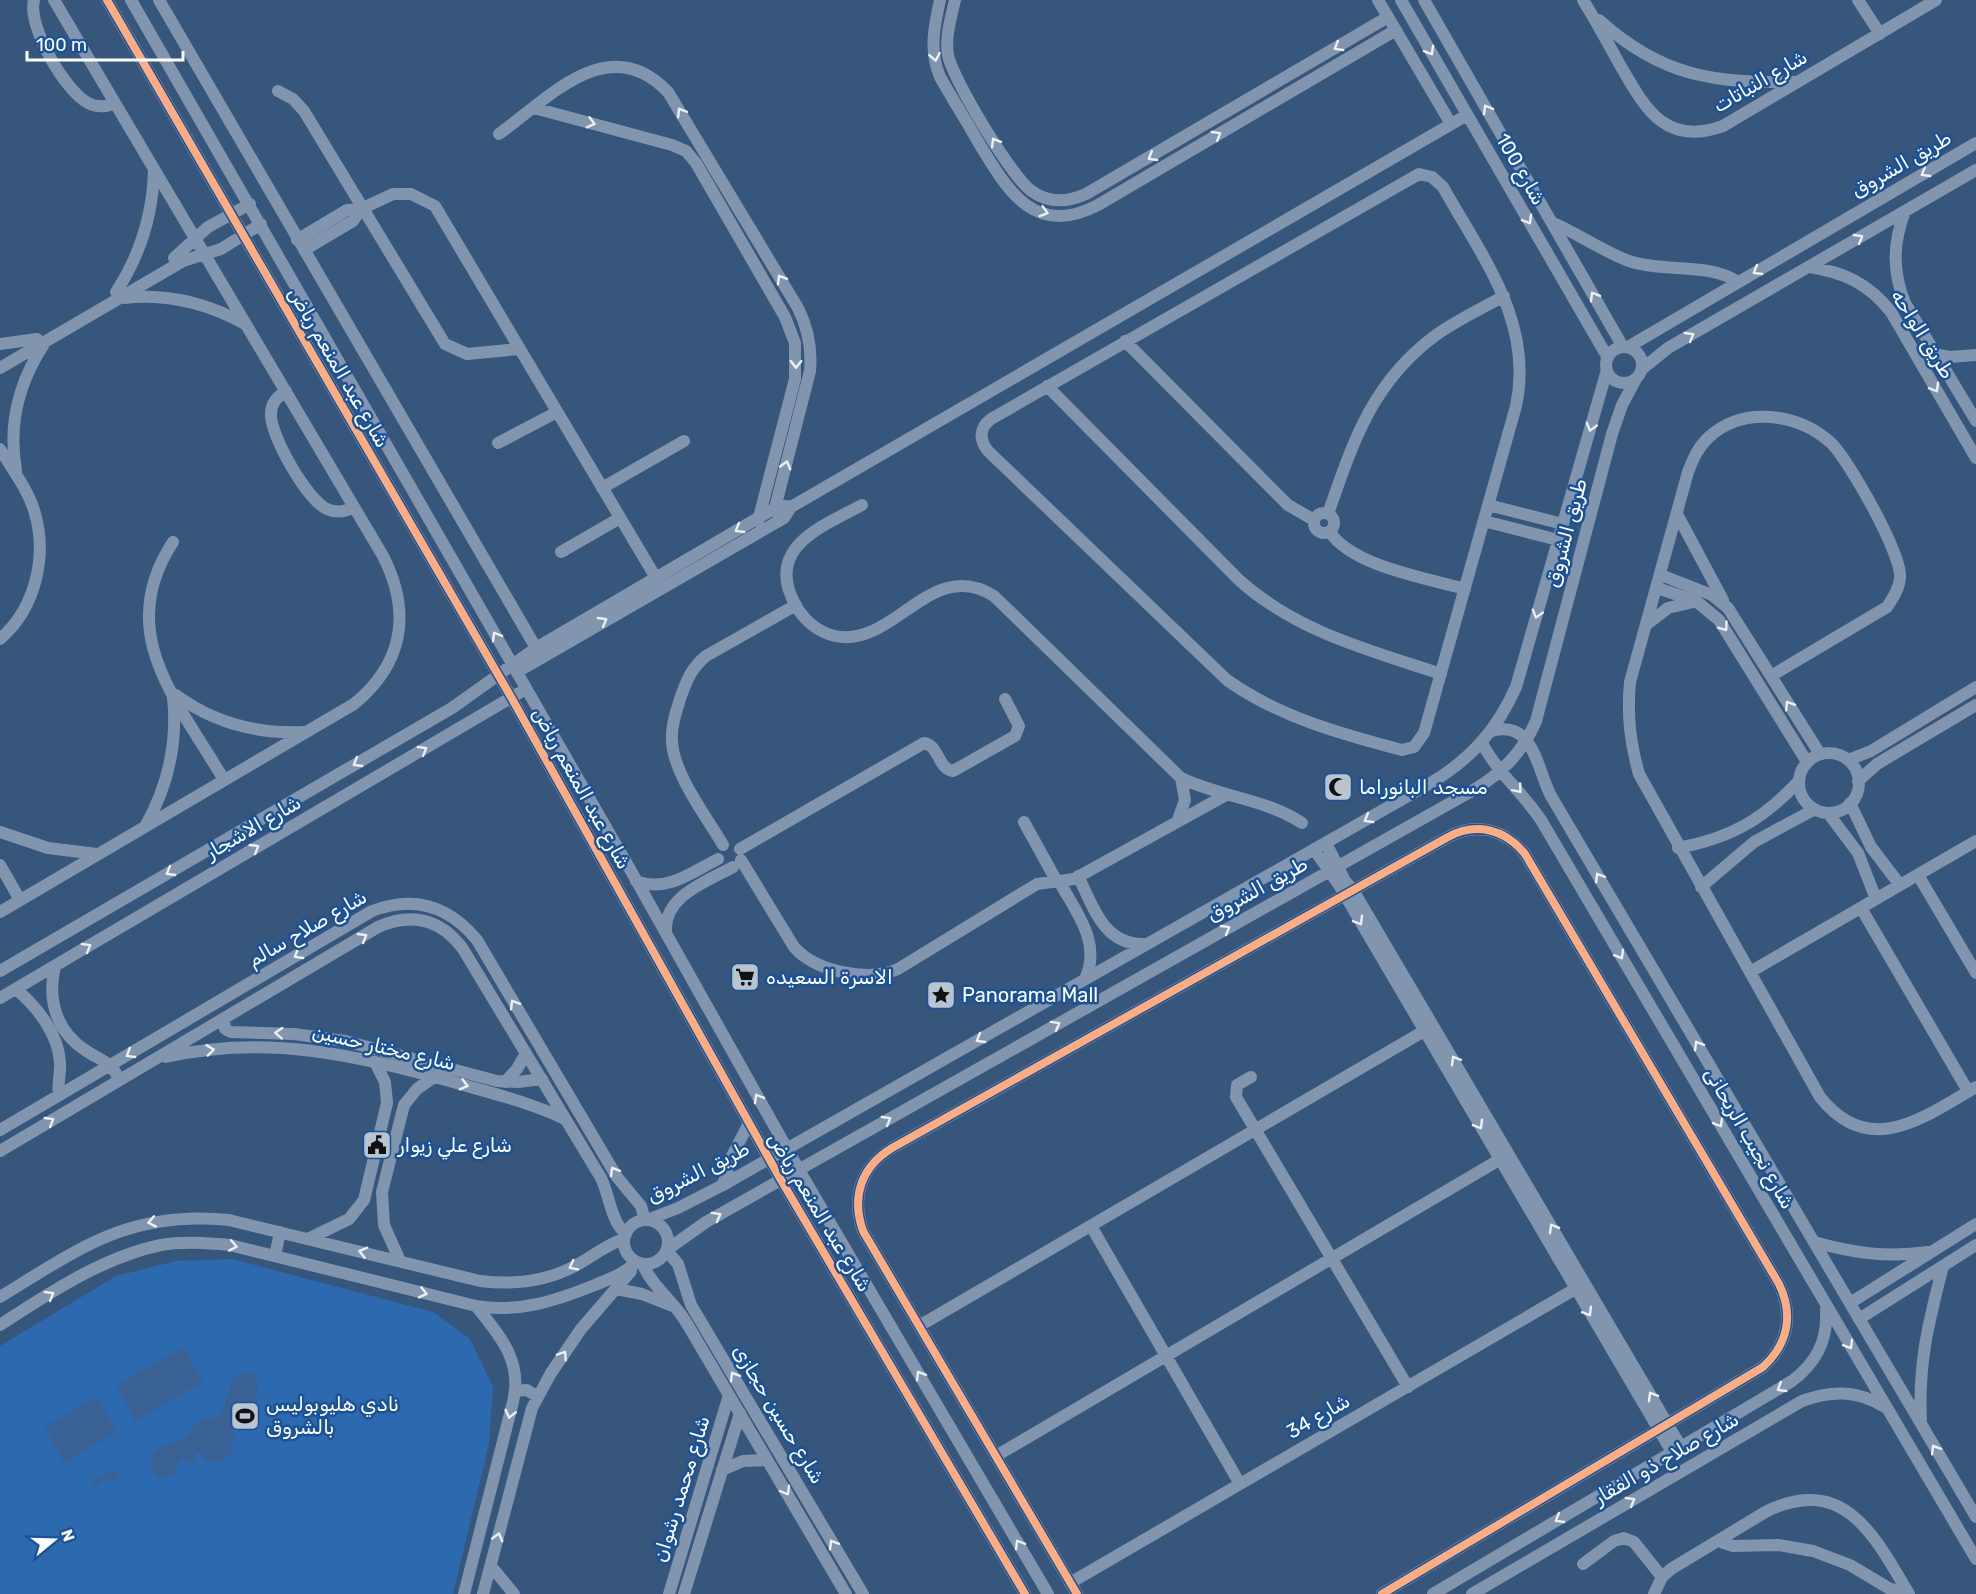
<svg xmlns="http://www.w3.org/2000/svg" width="1976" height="1594" font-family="Rubik,Vazirmatn,sans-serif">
	<rect width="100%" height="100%" fill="#36567c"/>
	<!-- green -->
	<path fill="#2d69ae" d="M232 1259 433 1312 470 1339 493 1387 489 1444 453 1594H0V1346L116 1276 176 1261Z"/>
	<!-- water -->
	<path fill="#396193" d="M183 1347 203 1382 135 1421 116 1386Z
		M246 1371C271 1383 253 1411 234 1420L232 1452 218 1462 209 1461 197 1451 194 1462 190 1464 181 1457 173 1475 159 1478 151 1468C154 1442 166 1446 185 1439L197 1422 222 1415 233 1379Z
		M97 1397 117 1431 64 1462 45 1427Z
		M113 1470 117 1473V1478L114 1482 104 1480 94 1487 91 1484 94 1480Z"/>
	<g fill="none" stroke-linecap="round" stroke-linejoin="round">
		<!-- minor -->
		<path stroke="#8196ae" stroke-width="12" d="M34 0C27 26 65 91 88 103 97 108 106 107 115 103
			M107 0 511 697 781 1180 1025 1594
			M131 0 631 871 799 1170 1048 1594
			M159 0 539 653
			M940 0C934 27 929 50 940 77 953 100 967 122 980 145 1008 191 1035 238 1098 205L1396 30
			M955 0C951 18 945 36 948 55 952 78 1013 180 1033 192 1049 203 1068 202 1086 194L1388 17
			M1378 0 1451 124
			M1401 0 1608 358
			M1424 0 1623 347
			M1583 0C1596 21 1608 43 1620 65 1645 108 1665 147 1723 126L1936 0
			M1858 0 1880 34
			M1599 20C1662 77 1714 83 1796 82
			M278 91 293 99 304 111 445 344 467 354 519 349
			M534 108 672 145 686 151 696 163 785 317 795 343V379L758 521
			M499 134C550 97 609 30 668 92L798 308C808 328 812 348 810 371L775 508 778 514
			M1419 174 1432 177 1443 187C1482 257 1534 322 1516 406L1424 733 1414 747 1402 750C1341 734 1279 717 1227 680L988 451C979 440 979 428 991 419Z
			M1905 211C1893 243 1892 271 1905 303L1976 421
			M1553 223C1579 234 1602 251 1629 261 1665 273 1708 262 1738 282
			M297 240 347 210 361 209 393 194H411L435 206 656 578
			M304 250 353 221 361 209
			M174 258 208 227 250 204
			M1809 267C1844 272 1869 284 1891 312L1976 458
			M116 292C141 254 153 215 154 169
			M124 298C167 293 207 303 245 324
			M1125 341 1288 505 1314 520
			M0 344 37 339
			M1606 365a18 18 0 1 1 36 0a18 18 0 1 1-36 0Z
			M1628 347 1976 143
			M1936 354 1950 357 1976 355
			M0 368 183 261 221 249 261 224
			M1642 369 1668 348 1976 170
			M1047 386 1239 580C1297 632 1369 650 1441 674
			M286 391C277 397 271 403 271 414 270 435 307 500 327 509 336 513 345 512 354 507
			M498 443 557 412
			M0 449C12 469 27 488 34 510 48 555 36 608 0 639
			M16 470C8 425 19 382 44 344
			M602 488 684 441
			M862 505C821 527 763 548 796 606 805 621 818 632 835 636 893 649 931 556 994 596L1181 778C1220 797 1266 799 1302 823
			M1488 505 1563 524
			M1314 523a10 10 0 1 1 20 0a10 10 0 1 1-20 0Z
			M1328 514C1353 442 1372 382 1436 335 1457 320 1481 309 1504 296
			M1677 514 1723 600
			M1484 521 1558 540
			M1330 532C1352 566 1426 578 1465 589
			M173 542C113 633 178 701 224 780
			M561 552 620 518
			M1661 575 1712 595 1728 608 1820 754
			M1657 588 1696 601 1719 620 1807 762
			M1646 625 1668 608 1693 602
			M517 672 784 518 791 507 1467 115
			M1771 676 1887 607C1893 598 1899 589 1900 578 1903 556 1848 458 1830 442 1797 413 1743 406 1709 437 1698 447 1693 459 1688 472L1630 682C1627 715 1630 742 1639 774L1820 1097C1869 1159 1923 1118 1976 1087
			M176 695C214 723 256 734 303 732
			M1492 731C1534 719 1537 770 1551 796L1976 1517
			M1482 743C1497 772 1523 793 1541 820L1976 1559
			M1799 783a30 30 0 1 1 60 0a30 30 0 1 1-60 0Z
			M1848 760 1871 751 1976 687
			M1858 781 1877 764 1976 705
			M1850 803 1871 847 1900 885
			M1828 813 1858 853 1876 899
			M1178 820 1185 800 1181 778
			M1024 822 1056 880
			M145 827C168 786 178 744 173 697
			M0 832 48 848 97 854
			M1326 843 1345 881 1353 890 1681 1447
			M723 845C706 816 673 773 672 741 671 726 676 713 680 699 686 682 691 668 706 656L796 605
			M1678 848C1731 838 1762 820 1799 781
			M740 849 924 743C939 745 938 769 953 771L1015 736 1019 726 1005 699
			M1314 849 1339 885 1672 1452
			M741 860 794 947C816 972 868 982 898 969L1037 884 1074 879 1226 795
			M0 865 20 900
			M1918 875 1976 973
			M1078 876C1094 908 1104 946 1146 944
			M636 881C667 893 692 872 718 859
			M1059 881C1076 912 1102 943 1085 979
			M1701 887 1754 842 1815 809
			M1861 908 1968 1091
			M0 912 354 704C403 664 412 613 383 556L54 0
			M666 933C663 896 706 882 733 867
			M55 966C47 999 56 1031 85 1050 99 1060 113 1062 119 1080
			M0 971 452 708 536 648 775 508 785 506 791 507
			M1750 972 1976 841
			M16 989C37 1007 58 1033 60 1062 61 1073 57 1084 59 1095
			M0 998 519 693
			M224 1019 225 1029 231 1032 294 1034 345 1041 497 1081 518 1082 542 1079
			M166 1057C267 1034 355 1055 453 1082 491 1093 529 1102 565 1119
			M1251 1077 1237 1085 1236 1097 1408 1387
			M505 1082 517 1069 526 1053
			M0 1130 372 911C414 895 449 906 477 940L617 1177 641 1206 645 1220
			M0 1151 378 927C412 912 441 919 463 949L601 1178C610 1196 610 1220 626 1234
			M723 1185 731 1158 749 1123
			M624 1242a22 22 0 1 1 44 0a22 22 0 1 1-44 0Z
			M647 1220 678 1208 723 1185 1429 784C1470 760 1497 730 1516 687L1607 370
			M1091 1226 1240 1484
			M308 1239 349 1219 364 1200 387 1103 385 1082 375 1062
			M1814 1242C1853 1253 1888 1258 1928 1252
			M668 1249 706 1222 1477 788C1504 771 1523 751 1536 721L1612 434 1622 405 1636 379
			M667 1251 678 1264 691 1305 863 1594
			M275 1256 280 1232
			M400 1261 384 1225 382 1192 404 1105 417 1089 434 1077
			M643 1265C652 1286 674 1302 686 1322L846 1594
			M616 1289 642 1294 675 1307
			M0 1297C80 1248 130 1210 229 1220L480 1281C513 1285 545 1282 575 1266 592 1257 605 1245 624 1239
			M1850 1303 1976 1224
			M1859 1319 1976 1245
			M0 1325C49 1293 103 1257 161 1245 184 1241 207 1243 230 1245L476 1306C519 1313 555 1301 595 1285 609 1279 624 1274 636 1262
			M919 1326 1431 1027
			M516 1391 527 1390 538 1397
			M1921 1421C1918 1362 1929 1321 1943 1266
			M996 1456 1504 1157
			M722 1470 743 1461 767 1460
			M1718 1541 1733 1546 1778 1545 1813 1551 1850 1565 1890 1589 1908 1592
			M1583 1564 1614 1541 1624 1538 1634 1542 1662 1577
			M491 1566 514 1594
			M1070 1583 1582 1285
			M464 1594 513 1402C523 1361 500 1336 476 1306
			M483 1594 532 1408 551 1373 581 1329 631 1271
			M669 1594 729 1395
			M684 1594 740 1413
			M1077 1594 863 1231C851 1197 861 1167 892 1148L1448 837C1476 822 1505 829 1525 854L1779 1284C1794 1315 1788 1344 1763 1367L1382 1594
			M1433 1594 1792 1381C1816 1363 1828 1341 1826 1310
			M1472 1594 1802 1401C1832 1390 1857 1390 1885 1407
			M1654 1594 1662 1577 1671 1569 1767 1511C1845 1474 1875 1537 1909 1594"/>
		<!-- cycleway casing -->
		<g stroke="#195299" stroke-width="11">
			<path id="cycleway" d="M107 0 511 697 781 1180 1025 1594
				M1077 1594 863 1231C851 1197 861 1167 892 1148L1448 837C1476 822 1505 829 1525 854L1779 1284C1794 1315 1788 1344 1763 1367L1382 1594"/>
		</g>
		<!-- cycleway -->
		<use href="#cycleway" stroke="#ffac80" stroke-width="8"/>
	</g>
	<!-- one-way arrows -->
	<defs><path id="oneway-chevron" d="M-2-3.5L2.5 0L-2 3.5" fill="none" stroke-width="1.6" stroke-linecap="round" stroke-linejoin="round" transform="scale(1.5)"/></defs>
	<g stroke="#eceff3">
		<use href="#oneway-chevron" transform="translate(1338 47) rotate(149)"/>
		<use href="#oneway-chevron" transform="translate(1430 51) rotate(60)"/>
		<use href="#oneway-chevron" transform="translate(935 57) rotate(79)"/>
		<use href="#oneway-chevron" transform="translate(1487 109) rotate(-120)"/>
		<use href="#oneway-chevron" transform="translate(681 112) rotate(-121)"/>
		<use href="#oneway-chevron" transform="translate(591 123) rotate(15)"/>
		<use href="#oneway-chevron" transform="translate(1217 135) rotate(-31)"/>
		<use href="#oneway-chevron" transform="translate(995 142) rotate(-121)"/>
		<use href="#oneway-chevron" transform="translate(1152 157) rotate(149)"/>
		<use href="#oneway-chevron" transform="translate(1925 173) rotate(150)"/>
		<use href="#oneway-chevron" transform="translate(1044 212) rotate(16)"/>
		<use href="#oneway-chevron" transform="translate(1528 220) rotate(60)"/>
		<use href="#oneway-chevron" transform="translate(1859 238) rotate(-30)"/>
		<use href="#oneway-chevron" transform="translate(1757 271) rotate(150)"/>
		<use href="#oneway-chevron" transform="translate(781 279) rotate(-121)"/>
		<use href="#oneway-chevron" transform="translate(1594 296) rotate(-120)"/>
		<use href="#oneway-chevron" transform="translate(1690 336) rotate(-30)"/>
		<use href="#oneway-chevron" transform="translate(796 364) rotate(91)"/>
		<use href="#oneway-chevron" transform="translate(1935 388) rotate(60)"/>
		<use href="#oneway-chevron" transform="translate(1591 427) rotate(106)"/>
		<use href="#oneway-chevron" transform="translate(786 465) rotate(-75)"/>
		<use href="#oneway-chevron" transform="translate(739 529) rotate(150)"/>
		<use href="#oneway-chevron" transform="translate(1537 614) rotate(106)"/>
		<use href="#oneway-chevron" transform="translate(603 621) rotate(-30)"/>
		<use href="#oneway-chevron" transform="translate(1724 627) rotate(54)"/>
		<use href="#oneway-chevron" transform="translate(496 636) rotate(-120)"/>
		<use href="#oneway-chevron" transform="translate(1789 705) rotate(-122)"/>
		<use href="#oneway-chevron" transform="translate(423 750) rotate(-30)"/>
		<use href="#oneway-chevron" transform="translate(357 763) rotate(150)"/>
		<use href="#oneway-chevron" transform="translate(1518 789) rotate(50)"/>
		<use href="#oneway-chevron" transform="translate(1368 819) rotate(150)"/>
		<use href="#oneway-chevron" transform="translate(255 848) rotate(-31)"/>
		<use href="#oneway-chevron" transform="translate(170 872) rotate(150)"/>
		<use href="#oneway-chevron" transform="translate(1599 877) rotate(-121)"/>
		<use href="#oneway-chevron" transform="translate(1359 921) rotate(60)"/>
		<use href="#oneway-chevron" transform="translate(1226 929) rotate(-30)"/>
		<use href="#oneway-chevron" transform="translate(363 937) rotate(-31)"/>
		<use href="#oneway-chevron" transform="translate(87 947) rotate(-30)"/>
		<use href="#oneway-chevron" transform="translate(298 955) rotate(150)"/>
		<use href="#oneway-chevron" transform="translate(1620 955) rotate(59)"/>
		<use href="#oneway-chevron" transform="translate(514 1004) rotate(-121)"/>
		<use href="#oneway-chevron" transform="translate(1056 1025) rotate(-29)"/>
		<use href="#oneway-chevron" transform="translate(279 1033) rotate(-177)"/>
		<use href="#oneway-chevron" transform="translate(980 1039) rotate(150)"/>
		<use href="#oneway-chevron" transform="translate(1698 1045) rotate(-121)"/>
		<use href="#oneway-chevron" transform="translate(210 1050) rotate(-7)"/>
		<use href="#oneway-chevron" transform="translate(130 1054) rotate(149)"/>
		<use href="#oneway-chevron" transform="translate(1455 1060) rotate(-121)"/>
		<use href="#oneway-chevron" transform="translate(464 1085) rotate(15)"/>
		<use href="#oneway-chevron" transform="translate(758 1098) rotate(-120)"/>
		<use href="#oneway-chevron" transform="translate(887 1120) rotate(-30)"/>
		<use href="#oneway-chevron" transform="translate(50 1121) rotate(-31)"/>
		<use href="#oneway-chevron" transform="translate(1719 1123) rotate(60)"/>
		<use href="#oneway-chevron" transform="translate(1479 1125) rotate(60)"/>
		<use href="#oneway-chevron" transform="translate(614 1171) rotate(-121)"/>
		<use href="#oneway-chevron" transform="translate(717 1216) rotate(-29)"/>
		<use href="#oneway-chevron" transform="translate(152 1222) rotate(169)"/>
		<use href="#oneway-chevron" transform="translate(1553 1228) rotate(-120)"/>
		<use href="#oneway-chevron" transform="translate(233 1246) rotate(11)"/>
		<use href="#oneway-chevron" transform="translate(363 1252) rotate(-166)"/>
		<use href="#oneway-chevron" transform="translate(573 1266) rotate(153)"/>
		<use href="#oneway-chevron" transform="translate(423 1293) rotate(14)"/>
		<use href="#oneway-chevron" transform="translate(50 1295) rotate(-30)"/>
		<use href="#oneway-chevron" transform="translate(1588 1312) rotate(59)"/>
		<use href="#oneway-chevron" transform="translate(1849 1345) rotate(59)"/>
		<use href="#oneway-chevron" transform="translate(563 1355) rotate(-57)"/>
		<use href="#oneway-chevron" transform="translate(920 1375) rotate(-121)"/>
		<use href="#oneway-chevron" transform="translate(734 1376) rotate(-121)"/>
		<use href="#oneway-chevron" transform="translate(1781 1388) rotate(149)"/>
		<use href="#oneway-chevron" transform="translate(1652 1396) rotate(-120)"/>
		<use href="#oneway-chevron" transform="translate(510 1414) rotate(104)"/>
		<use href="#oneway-chevron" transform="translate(1935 1449) rotate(-121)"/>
		<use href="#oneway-chevron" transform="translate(786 1491) rotate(60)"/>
		<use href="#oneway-chevron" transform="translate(1631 1501) rotate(-30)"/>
		<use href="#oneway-chevron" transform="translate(1559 1519) rotate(150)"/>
		<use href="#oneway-chevron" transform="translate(498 1537) rotate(-75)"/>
		<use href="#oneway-chevron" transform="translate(833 1544) rotate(-121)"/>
		<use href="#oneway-chevron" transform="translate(1019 1544) rotate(-120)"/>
	</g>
	<!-- icons -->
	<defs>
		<g id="mosque-square" transform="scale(1.5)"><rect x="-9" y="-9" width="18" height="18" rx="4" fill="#b9c4d1" stroke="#195299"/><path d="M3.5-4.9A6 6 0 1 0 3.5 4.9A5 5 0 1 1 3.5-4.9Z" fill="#111"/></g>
		<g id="supermarket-square" transform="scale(1.5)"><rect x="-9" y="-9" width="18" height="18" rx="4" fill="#b9c4d1" stroke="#195299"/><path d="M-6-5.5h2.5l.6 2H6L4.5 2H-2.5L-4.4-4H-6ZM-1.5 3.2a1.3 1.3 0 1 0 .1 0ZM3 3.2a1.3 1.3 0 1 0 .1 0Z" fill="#111"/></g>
		<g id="sight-square" transform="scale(1.5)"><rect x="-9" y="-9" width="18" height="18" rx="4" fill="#b9c4d1" stroke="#195299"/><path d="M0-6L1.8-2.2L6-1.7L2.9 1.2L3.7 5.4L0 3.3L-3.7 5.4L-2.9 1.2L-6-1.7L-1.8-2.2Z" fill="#111"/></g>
		<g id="civic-square" transform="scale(1.5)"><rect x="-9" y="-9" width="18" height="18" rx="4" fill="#b9c4d1" stroke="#195299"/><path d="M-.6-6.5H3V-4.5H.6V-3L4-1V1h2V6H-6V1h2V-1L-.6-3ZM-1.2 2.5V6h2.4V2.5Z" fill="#111"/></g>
		<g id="stadium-square" transform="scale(1.5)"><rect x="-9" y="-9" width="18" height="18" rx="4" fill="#b9c4d1" stroke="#195299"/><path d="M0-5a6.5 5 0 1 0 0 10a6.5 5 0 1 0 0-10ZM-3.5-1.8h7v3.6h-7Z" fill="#111"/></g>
	</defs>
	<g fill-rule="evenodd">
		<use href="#mosque-square" x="1338" y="787"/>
		<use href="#supermarket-square" x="745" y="977"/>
		<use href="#sight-square" x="941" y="995"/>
		<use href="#civic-square" x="377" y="1145"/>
		<use href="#stadium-square" x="245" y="1416"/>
	</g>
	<g text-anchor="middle" stroke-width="5" stroke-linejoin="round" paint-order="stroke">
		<!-- street labels -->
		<g font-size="20" fill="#fff" stroke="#195299">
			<text transform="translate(1760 81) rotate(-30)" y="7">شارع النباتات</text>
			<text transform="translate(1901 164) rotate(-30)" y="7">طريق الشروق</text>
			<text transform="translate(1521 169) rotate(60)" y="7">شارع 100</text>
			<text transform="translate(1923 334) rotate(58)" y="7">طريق الواحه</text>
			<text transform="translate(339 367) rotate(60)" y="7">شارع عبد المنعم رياض</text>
			<text transform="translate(1566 533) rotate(-75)" y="7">طريق الشروق</text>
			<text transform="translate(582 788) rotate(61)" y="7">شارع عبد المنعم رياض</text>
			<text transform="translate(253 827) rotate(-30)" y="7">شارع الاشجار</text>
			<text transform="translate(1257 889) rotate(-29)" y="7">طريق الشروق</text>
			<text transform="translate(307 928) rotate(-30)" y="7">شارع صلاح سالم</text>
			<text transform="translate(384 1047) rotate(13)" y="7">شارع مختار حسين</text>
			<text transform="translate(1750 1138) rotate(60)" y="7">شارع نجيب الريحانى</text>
			<text transform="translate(698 1172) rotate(-27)" y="7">طريق الشروق</text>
			<text transform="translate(820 1212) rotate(59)" y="7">شارع عبد المنعم رياض</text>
			<text transform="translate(779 1414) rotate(59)" y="7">شارع حسين حجازى</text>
			<text transform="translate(1318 1416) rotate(-30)" y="7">شارع 34</text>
			<text transform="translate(1666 1458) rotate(-30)" y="7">شارع صلاح ذو الفقار</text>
			<text transform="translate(681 1489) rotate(-73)" y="7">شارع محمد رشوان</text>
		</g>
		<!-- poi labels -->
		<g font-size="20" fill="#fff" stroke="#195299" text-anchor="start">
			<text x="1359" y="794">مسجد البانوراما</text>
			<text x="766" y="984">الاسرة السعيده</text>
			<text x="962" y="1002">Panorama Mall</text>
			<text x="398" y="1152">شارع علي زيوار</text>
			<text x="266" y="1411">نادي هليوبوليس<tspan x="266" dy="23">بالشروق</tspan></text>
		</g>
	</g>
	<!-- north arrow -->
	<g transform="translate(54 1540) rotate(71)" stroke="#195299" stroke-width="4.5" paint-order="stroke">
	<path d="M0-4.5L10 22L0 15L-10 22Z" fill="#ffffff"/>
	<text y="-9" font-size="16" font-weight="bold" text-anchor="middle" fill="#ffffff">N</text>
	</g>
	<!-- scale -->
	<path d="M27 51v9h156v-9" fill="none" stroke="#ffffff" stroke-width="3"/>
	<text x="36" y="51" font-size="18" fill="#ffffff" stroke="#195299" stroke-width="4.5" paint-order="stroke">100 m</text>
</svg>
